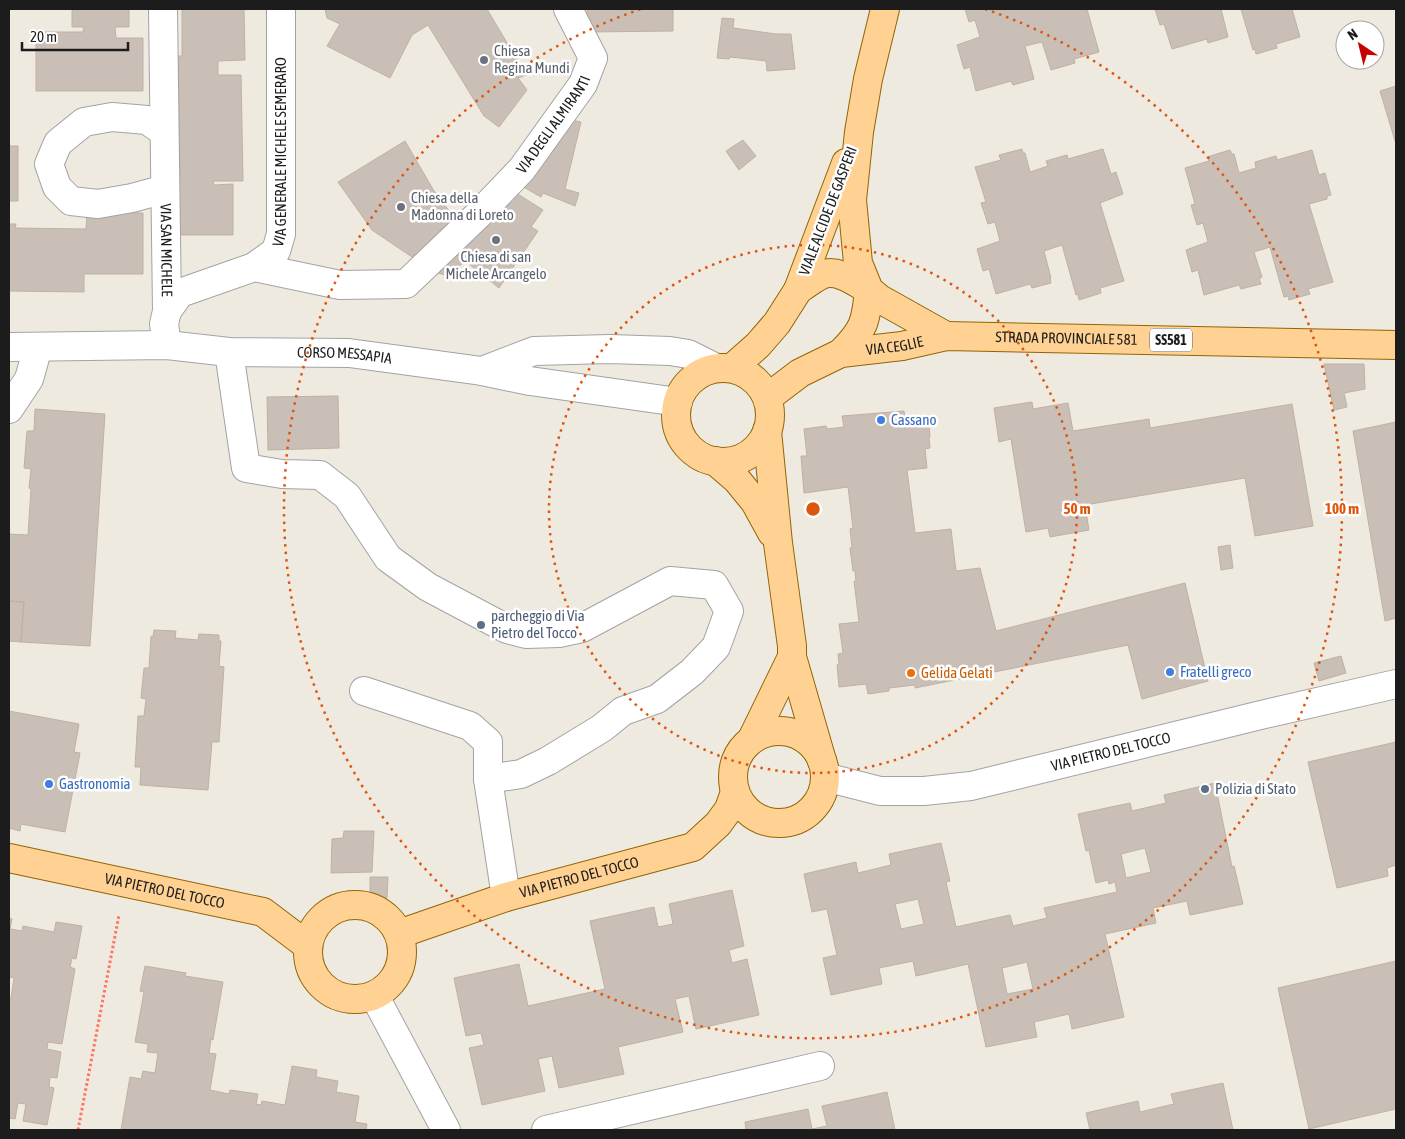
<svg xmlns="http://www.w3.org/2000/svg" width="1405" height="1139" font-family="'Asap Condensed',sans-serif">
	<rect width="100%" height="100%" fill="#eeeae0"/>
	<!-- building -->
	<path fill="#cabfb6" stroke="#c1b0a1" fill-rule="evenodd" d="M72 9H129V27H115L116 38H143V91H36V32H83L84 27H72Z
		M182 9H244L245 60 218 61V75H241L243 181H213L214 185 233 184V235H172L171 176H180L178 56H182Z
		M325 9H487L526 75 518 78 527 90 499 127 484 116 428 25 412 35 390 78 327 46 340 24 327 18Z
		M587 9H673V31L588 32Z
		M965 9H1088H1087L1099 52 1074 59 1075 63 1051 70 1042 42 1025 46 1034 79 1013 85 1011 81 976 91 970 67 964 69 957 45 980 37 975 20 969 22Z
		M1155 9H1221L1228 37 1208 43 1207 39 1172 49 1164 24 1160 25Z
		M1241 9H1292L1300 37 1276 44 1277 48 1256 54 1255 49 1253 50Z
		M722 18 734 19 733 28 776 34H791L795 69 767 71 766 61 730 57 729 59 717 58Z
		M1396 86V144L1380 91Z
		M561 118 581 122 565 189 579 193 575 206 543 193 541 197 520 185Z
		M743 140 756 156 739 170 726 151Z
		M405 141 434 191 459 224 412 257 372 230 338 182Z
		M9 146H18V201H9Z
		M1022 149 1023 153H1025L1030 172 1048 166 1046 161 1067 155 1068 159 1103 149 1111 174 1116 172 1123 194 1100 203 1124 281 1100 288 1101 293 1079 300 1078 294 1076 295 1062 245 1044 251 1051 278H1050L1051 283 1032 288 1030 284 996 294 989 269 983 271 977 249 1000 241 995 222 988 224 981 203 986 202 975 167 1001 160 999 155Z
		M1230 150 1232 154H1234L1239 173 1256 168 1255 162 1276 156 1277 160 1312 150 1319 175 1325 173 1331 195 1327 196V199L1309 204 1333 282 1308 289 1310 294 1289 300 1288 296 1284 297 1270 247 1254 252 1262 277 1259 279 1261 284 1241 289 1239 285 1204 295 1198 270 1192 272 1186 250 1208 242 1203 223 1197 225 1191 205 1195 204 1185 168 1209 161 1207 157Z
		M513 191 543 210 531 227 538 231 499 288 449 248Z
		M87 212 143 213V274H84V292L9 291V224H16L15 228 86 229Z
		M449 248 465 261 448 276 426 269Z
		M1324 364H1364L1365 389 1344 393 1347 407 1334 410Z
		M338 396 339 448 268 450 267 397Z
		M1032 402 1033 409 1068 403 1073 431 1149 419 1150 428 1292 404 1313 526 1255 536 1245 478 1085 505 1089 530 1050 537 1048 528 1026 532 1011 439 999 442 994 408Z
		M35 409 105 414 90 646 21 642 24 602 9 601V534L28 535 31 489 29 488 31 469 24 468 27 431H34Z
		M904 411 905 418 928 415 930 437H929L930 448 925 449 927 468 907 470 915 533 951 529 956 571 980 568 996 631 1185 583 1208 681 1142 699 1128 645 915 688V685L889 688V691L868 694 866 684 839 687 837 665 839 664 838 654 843 653 839 624 859 622 854 581H856L855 571H853L850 548 852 547 850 529 853 528 848 487 804 493 801 456H807L804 429 826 426 827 429 844 427 842 416Z
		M1396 422V618L1385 621 1353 431Z
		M1230 545 1233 568 1221 570 1218 547Z
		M9 601 24 602 21 642 9 641Z
		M154 630 176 631 175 638 198 640 199 634 219 635V641H221L219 666 224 667 219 742H212L208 790 140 785 141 767H135L138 716H144L146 699 141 698 144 668H149L151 636 153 637Z
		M1341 656 1346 673 1319 681 1314 663Z
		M9 711 79 724 74 752 80 753 65 832 21 824 20 831 9 828Z
		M1396 742V865L1387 868 1388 876 1337 888 1308 762Z
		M1215 783 1232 867 1234 866 1243 904 1190 915 1187 901 1153 908 1156 923 1105 934 1124 1017 1072 1029 1069 1014 1034 1022 1037 1037 986 1047 968 964 916 976 913 961 879 968 882 984 831 995 823 958 837 955 827 909 812 912 804 874 856 862 858 873 891 865 889 854 941 843 950 881 946 882 956 927 1010 915 1013 926 1047 918 1044 908 1117 892 1115 882 1109 884 1108 880 1096 883 1089 850 1086 851 1078 814 1130 803 1132 811 1166 803 1164 795ZM1145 848 1151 872 1126 878 1121 854ZM918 899 924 924 901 929 895 904ZM1027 962 1033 989 1007 994 1002 968Z
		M344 831H374L372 872 331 873 332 839 343 838Z
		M370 877H388L387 898H370Z
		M732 890 744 946 729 950 732 963 747 959 759 1015 696 1029 689 996 675 999 683 1032 618 1047 624 1074 559 1088 552 1056 538 1059 545 1091 482 1105 469 1048 484 1045 481 1033 466 1036 454 978 519 964 528 1006 605 989 590 921 654 907 658 927 673 924 669 904Z
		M9 918 12 919 10 929 22 931 23 926 54 932 56 922 82 926 76 959 72 958 70 967 75 969 62 1044 48 1042 47 1049 61 1052 57 1078 50 1077 49 1087 54 1088 47 1125 23 1121 26 1104 18 1103 15 1119 9 1118V998H11L14 978 9 977Z
		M1396 961V1109L1309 1129 1278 988Z
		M145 966 186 973 185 976 223 982 213 1040 211 1039 209 1053 216 1054 210 1090 229 1094 230 1090 258 1094 256 1104 261 1105 262 1101 285 1105 292 1066 317 1070 316 1077 338 1081 336 1092 359 1096 355 1122 367 1124 366 1130H121L130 1077 141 1079 143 1071 155 1073 158 1053 147 1052 148 1044 135 1042 144 992 140 991Z
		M1223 1083 1233 1130H1090L1086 1113 1138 1101 1140 1112 1174 1104 1171 1094Z
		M887 1092 895 1130H746L745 1122 808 1109 812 1129 827 1126 822 1106Z"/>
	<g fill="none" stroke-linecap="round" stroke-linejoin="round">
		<!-- minor casing -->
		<g stroke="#a3a3a3" stroke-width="30">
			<g id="minor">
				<path id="s1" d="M163 9 167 311"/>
				<path d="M164 132 147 120 112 117 84 122 58 143 49 164 57 187 71 201 98 204 132 198 165 189"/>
				<path id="s2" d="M254 267 340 285 406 284 478 215 522 169 583 84 593 58 568 9"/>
				<path id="s3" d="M167 345 164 324 167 311 180 293 254 267 276 251 281 234V9"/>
				<path id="s4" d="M9 347 167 345 229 352 349 353 482 371 530 381 678 402"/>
				<path d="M229 352 246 468 282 474 320 475 347 496 388 558 428 587 507 629 526 634 559 633 582 628 670 581 714 585 729 611 716 647 692 672 657 699 623 711 602 728 548 761 521 774 488 779 506 897"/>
				<path d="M482 371 534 351 610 349 670 351 688 354 716 368"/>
				<path d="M9 409 29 379 38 347"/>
				<path d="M364 691 470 726 488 742V779"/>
				<path id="s5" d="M825 777 880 791H924L971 786 1265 714 1396 684"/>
				<path d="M374 995 446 1130"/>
				<path d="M546 1130 820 1066"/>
			</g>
		</g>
		<!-- major casing -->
		<g stroke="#936500" stroke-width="30">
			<g id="major">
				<path d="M885 9 868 79 859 132 852 200 858 263 869 290 880 299 946 336"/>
				<path d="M798 290C805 285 813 279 821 275 837 268 855 282 869 290 866 322 864 330 841 353"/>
				<path d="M732 368 758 345 777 323 798 290 846 163"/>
				<circle cx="723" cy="415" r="47"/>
				<path id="s6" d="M767 398 800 373 841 353 902 346 946 336 1396 345"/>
				<path d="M767 431 778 543 792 646V657L822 761"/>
				<path d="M715 461 737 480 755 502 772 533"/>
				<circle cx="779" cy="777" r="46"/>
				<path d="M752 739 792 657"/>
				<path id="s7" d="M9 858 263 912 308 946"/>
				<circle cx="355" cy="952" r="47"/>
				<path id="s8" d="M399 934 506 897 693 847 718 824 729 809 735 792"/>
			</g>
		</g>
		<!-- path -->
		<path stroke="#ff7360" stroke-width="3" stroke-dasharray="2.5 2.5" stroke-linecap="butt" d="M78 1130 119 915"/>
		<!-- minor -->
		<use href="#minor" stroke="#fff" stroke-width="28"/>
		<!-- major -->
		<use href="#major" stroke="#ffd294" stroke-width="28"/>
	</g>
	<!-- distance rings -->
	<g fill="none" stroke="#de560d" stroke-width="2.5" stroke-dasharray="2.5 5">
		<circle cx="813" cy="509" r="264"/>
		<path d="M985 9A529 529 0 1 1 641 9"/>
	</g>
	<!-- markers -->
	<g fill="#6b7280" stroke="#fff" stroke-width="2">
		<circle cx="484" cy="60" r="5"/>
		<circle cx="401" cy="207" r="5"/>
		<circle cx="496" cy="240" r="5"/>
	</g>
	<g fill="#3f7fe0" stroke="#fff" stroke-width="2">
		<circle cx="881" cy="420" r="5"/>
		<circle cx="1170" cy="672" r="5"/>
		<circle cx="49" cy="784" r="5"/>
	</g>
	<g fill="#5c6f8a" stroke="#fff" stroke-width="2">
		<circle cx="481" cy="625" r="5"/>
		<circle cx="1205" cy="789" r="5"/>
	</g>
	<circle fill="#e8710a" stroke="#fff" stroke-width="2" cx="911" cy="673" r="5"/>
	<g text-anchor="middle" stroke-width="5" stroke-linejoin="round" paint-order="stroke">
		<!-- shield labels -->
		<rect fill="#fff" stroke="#606060" stroke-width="1" x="1150" y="328.5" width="42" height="23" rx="4"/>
		<g font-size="14" font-weight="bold" fill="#1c1c1c">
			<text x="1171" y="345">SS581</text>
		</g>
		<!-- worship labels -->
		<g font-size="15" fill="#5b616d" stroke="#fff" text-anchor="start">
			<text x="494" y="56">Chiesa<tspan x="494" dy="17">Regina Mundi</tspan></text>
			<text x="411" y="203">Chiesa della<tspan x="411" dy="17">Madonna di Loreto</tspan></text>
			<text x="496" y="262" text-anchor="middle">Chiesa di san<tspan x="496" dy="17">Michele Arcangelo</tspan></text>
		</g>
		<!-- street labels -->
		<g font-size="15" fill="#1c1c1c" stroke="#fff">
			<text dy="5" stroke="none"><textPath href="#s2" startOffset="372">VIA DEGLI ALMIRANTI</textPath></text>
			<text dy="5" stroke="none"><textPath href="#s3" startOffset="262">VIA GENERALE MICHELE SEMERARO</textPath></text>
			<text transform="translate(828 211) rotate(-69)" y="5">VIALE ALCIDE DE GASPERI</text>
			<text dy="5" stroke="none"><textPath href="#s1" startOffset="241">VIA SAN MICHELE</textPath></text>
			<text dy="5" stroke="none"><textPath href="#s6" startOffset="314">STRADA PROVINCIALE 581</textPath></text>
			<text dy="5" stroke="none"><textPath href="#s6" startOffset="141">VIA CEGLIE</textPath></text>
			<text dy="5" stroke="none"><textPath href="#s4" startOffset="336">CORSO MESSAPIA</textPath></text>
			<text dy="5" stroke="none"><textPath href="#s5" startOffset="292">VIA PIETRO DEL TOCCO</textPath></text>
			<text dy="5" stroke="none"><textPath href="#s8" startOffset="189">VIA PIETRO DEL TOCCO</textPath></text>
			<text dy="5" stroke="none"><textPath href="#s7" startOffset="159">VIA PIETRO DEL TOCCO</textPath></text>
		</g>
		<!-- shop labels -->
		<g font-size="15" fill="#366cbe" stroke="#fff" text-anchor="start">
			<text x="891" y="425">Cassano</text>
			<text x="1180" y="677">Fratelli greco</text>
			<text x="59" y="789">Gastronomia</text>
		</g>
		<!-- service labels -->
		<g font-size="15" fill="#4e5e75" stroke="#fff" text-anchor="start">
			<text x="491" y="621">parcheggio di Via<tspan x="491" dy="17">Pietro del Tocco</tspan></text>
			<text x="1215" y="794">Polizia di Stato</text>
		</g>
		<!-- food labels -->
		<g font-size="15" fill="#c56008" stroke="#fff" text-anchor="start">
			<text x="921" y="678">Gelida Gelati</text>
		</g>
	</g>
	<circle cx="813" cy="509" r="8" fill="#de560d" stroke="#fff" stroke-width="2.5"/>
	<g font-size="15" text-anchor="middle" font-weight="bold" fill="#de560d" stroke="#fff" stroke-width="5" stroke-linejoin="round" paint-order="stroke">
		<text x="1077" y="514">50 m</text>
		<text x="1342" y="514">100 m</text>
	</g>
	<!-- border -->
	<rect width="1405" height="1139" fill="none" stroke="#1c1c1c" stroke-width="20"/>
	<!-- north arrow -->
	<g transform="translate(1360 45) rotate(325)"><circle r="24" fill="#ffffff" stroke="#a4a4a4"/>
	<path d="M0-4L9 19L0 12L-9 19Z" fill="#c70300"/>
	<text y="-8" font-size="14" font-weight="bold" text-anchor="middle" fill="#1c1c1c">N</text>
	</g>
	<!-- scale -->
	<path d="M22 42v8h106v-8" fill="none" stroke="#1c1c1c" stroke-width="2.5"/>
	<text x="30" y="42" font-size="15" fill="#1c1c1c" stroke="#ffffff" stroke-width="4" paint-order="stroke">20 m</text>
</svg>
